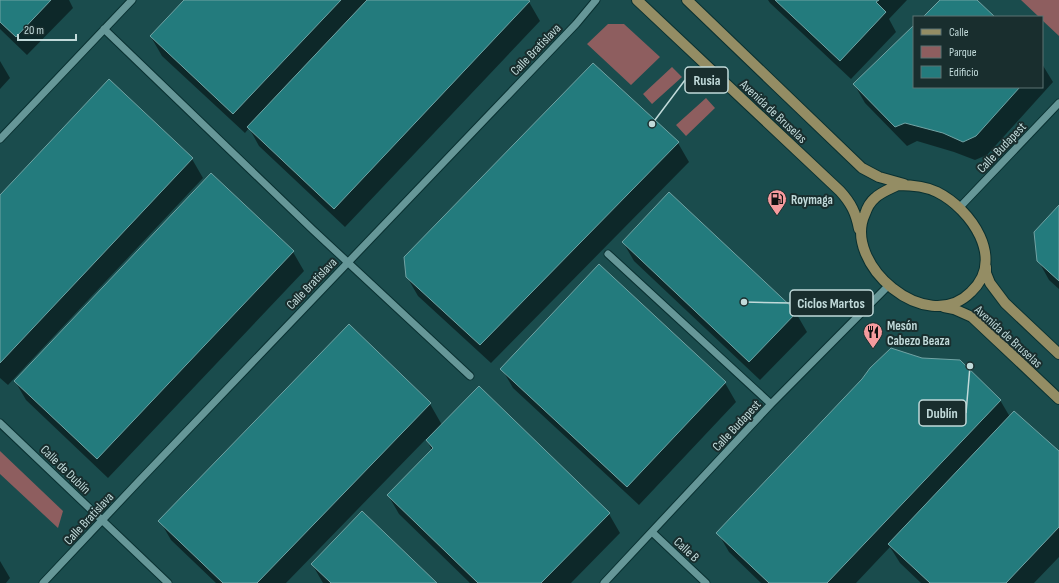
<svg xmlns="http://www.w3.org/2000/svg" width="1059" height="583" font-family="'Sofia Sans Condensed',sans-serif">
	<rect width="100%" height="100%" fill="#1a4c4d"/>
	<!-- green -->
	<path fill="#8e5e5f" d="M1021 0H1059V36L1042 20V17H1039Z
		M608 24H624L660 57 631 85 587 44Z
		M672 67 682 77 652 104 643 94Z
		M706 98 715 108 686 136 676 125Z
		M0 451 63 511 58 528 0 474Z"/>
	<!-- shadow -->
	<path fill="#0007" d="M0 0H69L73 8 27 55 0 29Z
		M186 0H527L529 2 540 21 345 227 259 146 249 128 245 133 162 56 151 37Z
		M768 0H907L889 19 896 32 851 79 770 3Z
		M914 27V87H1042V64L1053 82 987 155 975 160 954 152 917 141 907 146 865 103 854 84Z
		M0 61 10 78 0 89Z
		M593 64 678 143 689 162 491 363 418 296 407 277Z
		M192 159 203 178 8 385 0 378V197Z
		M1059 206V289L1049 280 1038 260Z
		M623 242 796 313 807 332 760 380 634 261Z
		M293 252 304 271 108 478 26 400 15 381Z
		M349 326 430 404 442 425 609 514 620 533 571 583H470L399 514 388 495 432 450 426 439 286 583H216L171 540 160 521Z
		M502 369 725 383 736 402 639 505 513 388Z
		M1000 400 1010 417 1059 453V557L1034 583H921L900 563 890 547 856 583H761L729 552 718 533Z
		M0 561 10 578 6 583H0Z
		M312 564 435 583H323Z"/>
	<!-- building -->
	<path fill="#237b7d" stroke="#71a3a4" d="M0 0H51L16 37 0 22Z
		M184 0H341L233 114 150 36Z
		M367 0H528L530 1 334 209 247 127Z
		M775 0H879L876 2 886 12 840 61Z
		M940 0H977L995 17H923Z
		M914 25V87H1020L976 136 963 142 943 133 905 123 895 127 853 84Z
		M593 63 679 142 480 345 406 277 404 257Z
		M109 79 193 158 0 363V195Z
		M211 173 294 251 97 459 14 381Z
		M669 192 797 312 749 362 622 242Z
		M1059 205V281L1037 261 1034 232Z
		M599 264 726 382 627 487 500 369Z
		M349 324 431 403 257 583H223L158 521Z
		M891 348 922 358 960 360 1001 400 827 583H769L716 533 862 379 870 368Z
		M479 386 610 513 541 583H478L387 495 433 448 426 440Z
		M1014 411 1059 451V527L1006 583H930L888 544Z
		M362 511 437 583H331L311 564Z"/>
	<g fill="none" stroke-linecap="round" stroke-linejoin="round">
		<!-- minor casing -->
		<g stroke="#093031" stroke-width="9">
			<path id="minor" d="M104 29 313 230 470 376
				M0 139 132 0
				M960 207 1059 103
				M608 254 771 404
				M0 423 168 583
				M652 532 706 583
				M43 583 139 481 576 24 596 0
				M604 583 771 404 889 285"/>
		</g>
		<!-- major casing -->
		<g stroke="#093031" stroke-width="12">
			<path id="major" d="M637 0 840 191C851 203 856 213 859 229
				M687 0 862 168 879 177 904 184
				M898 185C912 185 925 186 937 192 971 209 1006 259 971 292 926 337 842 263 865 214 867 208 870 202 875 198 881 192 890 189 898 185Z
				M986 267V273L990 283 1005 303 1059 354
				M944 307 954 309 972 317 1059 399"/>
		</g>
		<!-- minor -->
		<use href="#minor" stroke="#669798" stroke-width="7"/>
		<!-- major -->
		<use href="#major" stroke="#948d64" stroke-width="10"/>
	</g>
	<!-- icons -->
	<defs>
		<g id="fuel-pin" transform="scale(1)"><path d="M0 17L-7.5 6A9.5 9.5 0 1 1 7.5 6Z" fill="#f59b9e" stroke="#192e2e"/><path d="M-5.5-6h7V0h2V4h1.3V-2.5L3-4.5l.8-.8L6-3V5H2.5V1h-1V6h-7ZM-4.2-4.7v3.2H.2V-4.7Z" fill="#111"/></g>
		<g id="restaurant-pin" transform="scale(1)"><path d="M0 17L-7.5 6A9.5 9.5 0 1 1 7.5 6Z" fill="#f59b9e" stroke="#192e2e"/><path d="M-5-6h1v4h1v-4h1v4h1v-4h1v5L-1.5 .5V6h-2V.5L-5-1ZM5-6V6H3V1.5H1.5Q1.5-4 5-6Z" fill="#111"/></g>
	</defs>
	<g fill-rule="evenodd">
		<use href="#fuel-pin" x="777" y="199"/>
		<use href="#restaurant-pin" x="873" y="332"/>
	</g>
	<g text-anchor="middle" stroke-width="4" stroke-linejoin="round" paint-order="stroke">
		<!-- street labels -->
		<g font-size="13" fill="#c1dada" stroke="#192e2e">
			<text transform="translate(535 49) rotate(-46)" y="5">Calle Bratislava</text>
			<text transform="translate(774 111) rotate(43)" y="5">Avenida de Bruselas</text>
			<text transform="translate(1001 147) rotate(-46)" y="5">Calle Budapest</text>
			<text transform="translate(311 283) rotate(-46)" y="5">Calle Bratislava</text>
			<text transform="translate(1009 336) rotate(42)" y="5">Avenida de Bruselas</text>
			<text transform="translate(736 425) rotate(-47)" y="5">Calle Budapest</text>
			<text transform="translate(66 469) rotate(44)" y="5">Calle de Dublín</text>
			<text transform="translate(88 518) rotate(-47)" y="5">Calle Bratislava</text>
			<text transform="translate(687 549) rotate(43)" y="5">Calle B</text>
		</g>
		<!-- poi labels -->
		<g font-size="13" font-weight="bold" fill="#c1dada" stroke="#192e2e" text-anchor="start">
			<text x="791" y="204">Roymaga</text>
			<text x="887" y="330">Mesón<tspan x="887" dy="15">Cabezo Beaza</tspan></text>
		</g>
	</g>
	<!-- callouts -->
	<path fill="none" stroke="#c1dada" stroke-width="1.5" d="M652 124L685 80M744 302L790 303M970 366L966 413"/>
	<g fill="#c1dada" stroke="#192e2e" stroke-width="1.5">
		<circle cx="652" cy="124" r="4"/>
		<circle cx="744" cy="302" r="4"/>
		<circle cx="970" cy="366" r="4"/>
	</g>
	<g fill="#192e2e" stroke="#c1dada" stroke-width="1.5">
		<rect x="685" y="67" width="43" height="26" rx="4"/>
		<rect x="790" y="290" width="83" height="26" rx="4"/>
		<rect x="919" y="400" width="47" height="26" rx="4"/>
	</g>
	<g font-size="14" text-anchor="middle" font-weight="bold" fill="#c1dada">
		<text x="707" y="85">Rusia</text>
		<text x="831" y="308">Ciclos Martos</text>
		<text x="942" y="418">Dublín</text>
	</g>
	<!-- legend -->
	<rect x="913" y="16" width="130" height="72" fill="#192e2e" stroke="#5c7373"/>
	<rect x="921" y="29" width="20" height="6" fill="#948d64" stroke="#5c7373"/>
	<text x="949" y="36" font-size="12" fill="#c1dada">Calle</text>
	<rect x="921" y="46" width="20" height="12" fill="#8e5e5f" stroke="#5c7373"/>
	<text x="949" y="56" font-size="12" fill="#c1dada">Parque</text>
	<rect x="921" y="66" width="20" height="12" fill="#237b7d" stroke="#5c7373"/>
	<text x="949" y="76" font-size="12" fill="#c1dada">Edificio</text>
	<!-- scale -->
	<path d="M18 34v6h58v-6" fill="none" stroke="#c1dada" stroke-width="2"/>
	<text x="24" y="34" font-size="12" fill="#c1dada" stroke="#192e2e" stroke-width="3" paint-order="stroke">20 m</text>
</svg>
